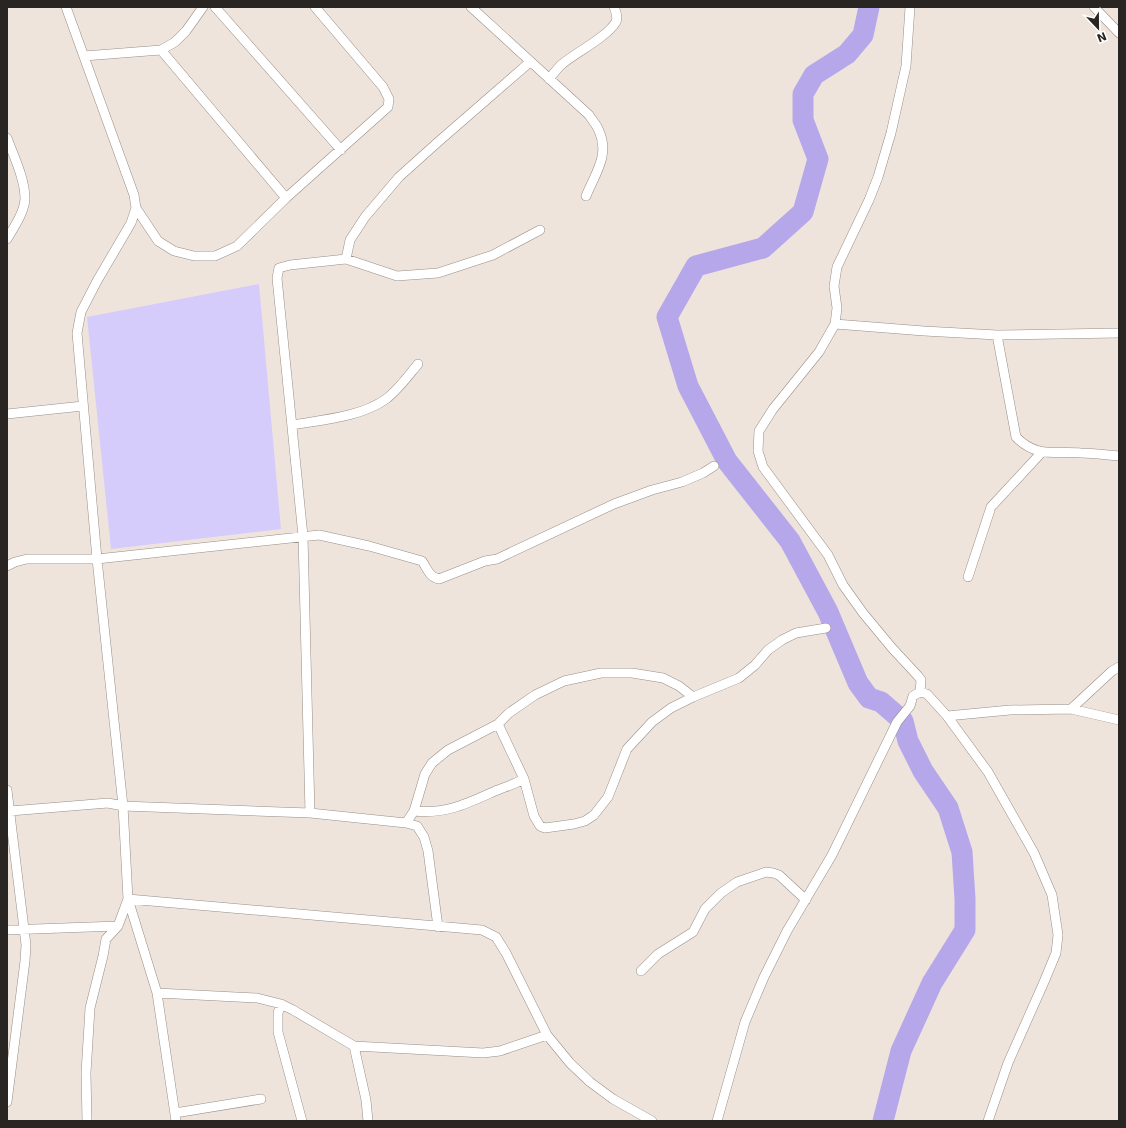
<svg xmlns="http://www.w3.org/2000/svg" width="1126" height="1128" font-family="'DejaVu Sans',sans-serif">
	<rect width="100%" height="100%" fill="#efe4dc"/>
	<!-- green -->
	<path fill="#d5ccfc" d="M259 284 281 529 111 549 87 317Z"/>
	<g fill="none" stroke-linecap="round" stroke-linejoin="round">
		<!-- river -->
		<path stroke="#b5a7ea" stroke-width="21" d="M869 7 863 35 847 54 814 75 803 94V120L818 159 803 212 763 248 696 266 667 317 688 386 727 461 790 541 828 612 858 683 869 698 881 702 903 721 908 741 923 771 948 808 962 852 965 899V930L932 983 901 1051 883 1121"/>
		<!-- minor casing -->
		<g stroke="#978e86" stroke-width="10">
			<path id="minor" d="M66 7 134 195 136 208 131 223 97 281 81 312 77 333 97 559 123 806 128 899 118 926 106 939 103 956 90 1008 86 1073 87 1121
				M215 7 341 150
				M471 7 589 115C592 120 597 125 599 131 610 155 595 174 586 196
				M910 7 906 66 891 133 878 177 869 200 837 267 834 286 837 308 835 324 819 352 773 409 759 431 758 451 763 467 828 555 843 585 863 613 892 648 918 676 921 680 920 692
				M1094 7 1119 33
				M161 50 286 198
				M84 56 161 50 175 42 186 31 203 7
				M549 79C553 74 557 69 561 65 575 53 607 37 616 22 618 17 616 12 614 7
				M7 138C14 157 25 179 25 199 24 213 14 227 7 239
				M136 208 158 241 174 251 194 256H215L237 246 286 198 388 107 389 99 383 87 315 7
				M346 259 350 240 365 217 399 177 438 142 530 62
				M835 324 924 331 997 335 1016 437C1036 458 1056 451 1081 453 1094 453 1106 455 1119 456
				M997 335 1119 333
				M7 414 83 406
				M292 425C322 420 361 417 386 399 398 390 408 376 418 364
				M7 566 15 562 27 559H97L319 535 369 546 422 561C427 568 429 577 439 579L485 561 497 559 614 504 652 490 682 482 703 473 714 466
				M968 577 991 507 1042 452
				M1071 709 1112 671 1119 667
				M947 716 988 772 1034 853 1052 895 1058 935 1056 953 1044 982 1008 1063 988 1121
				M498 724 524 779 534 816 540 826 545 828 574 824 585 821 594 815 608 797 627 749 652 722 671 708 693 697 739 678 755 665 768 650 782 640 796 633 826 628
				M7 790 26 945 25 961 7 1102
				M414 811C447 814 466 804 495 791 505 787 515 784 524 779
				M310 813 303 536 277 278 279 268 290 265 346 259 397 276 438 273 493 255 540 230
				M7 814 10 811 108 803 123 806 310 813 406 823 417 826 424 837 428 851 438 927
				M406 823 414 811 425 774 432 763 448 750 498 724 509 713 535 695 564 681 601 673H632L663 678 679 686 693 697
				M7 930 118 926
				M641 971 658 954 693 932 705 909 721 893 737 882 766 872 773 873 779 875 806 900
				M157 993 257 998 281 1004 293 1010 354 1046 366 1100 368 1121
				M281 1004 278 1013V1032L302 1121
				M354 1046 483 1053 500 1051 547 1035
				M175 1113 261 1099
				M176 1121 157 993 128 899 482 930 496 937 506 953 547 1035 570 1063 590 1082 613 1099 652 1121
				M717 1121 745 1022 764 977 787 931 832 855 897 722 910 706 913 696 920 692 927 694 947 716 1010 710 1071 709 1119 720"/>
		</g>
		<!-- minor -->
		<use href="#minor" stroke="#fff" stroke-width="9"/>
	</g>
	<!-- border -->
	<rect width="1126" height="1128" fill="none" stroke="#292522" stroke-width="16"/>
	<!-- north arrow -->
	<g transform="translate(1098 28) rotate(158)" stroke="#ffffff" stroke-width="3" paint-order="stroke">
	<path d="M0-3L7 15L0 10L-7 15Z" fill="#292522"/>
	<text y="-6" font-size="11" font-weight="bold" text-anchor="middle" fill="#292522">N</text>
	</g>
</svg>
